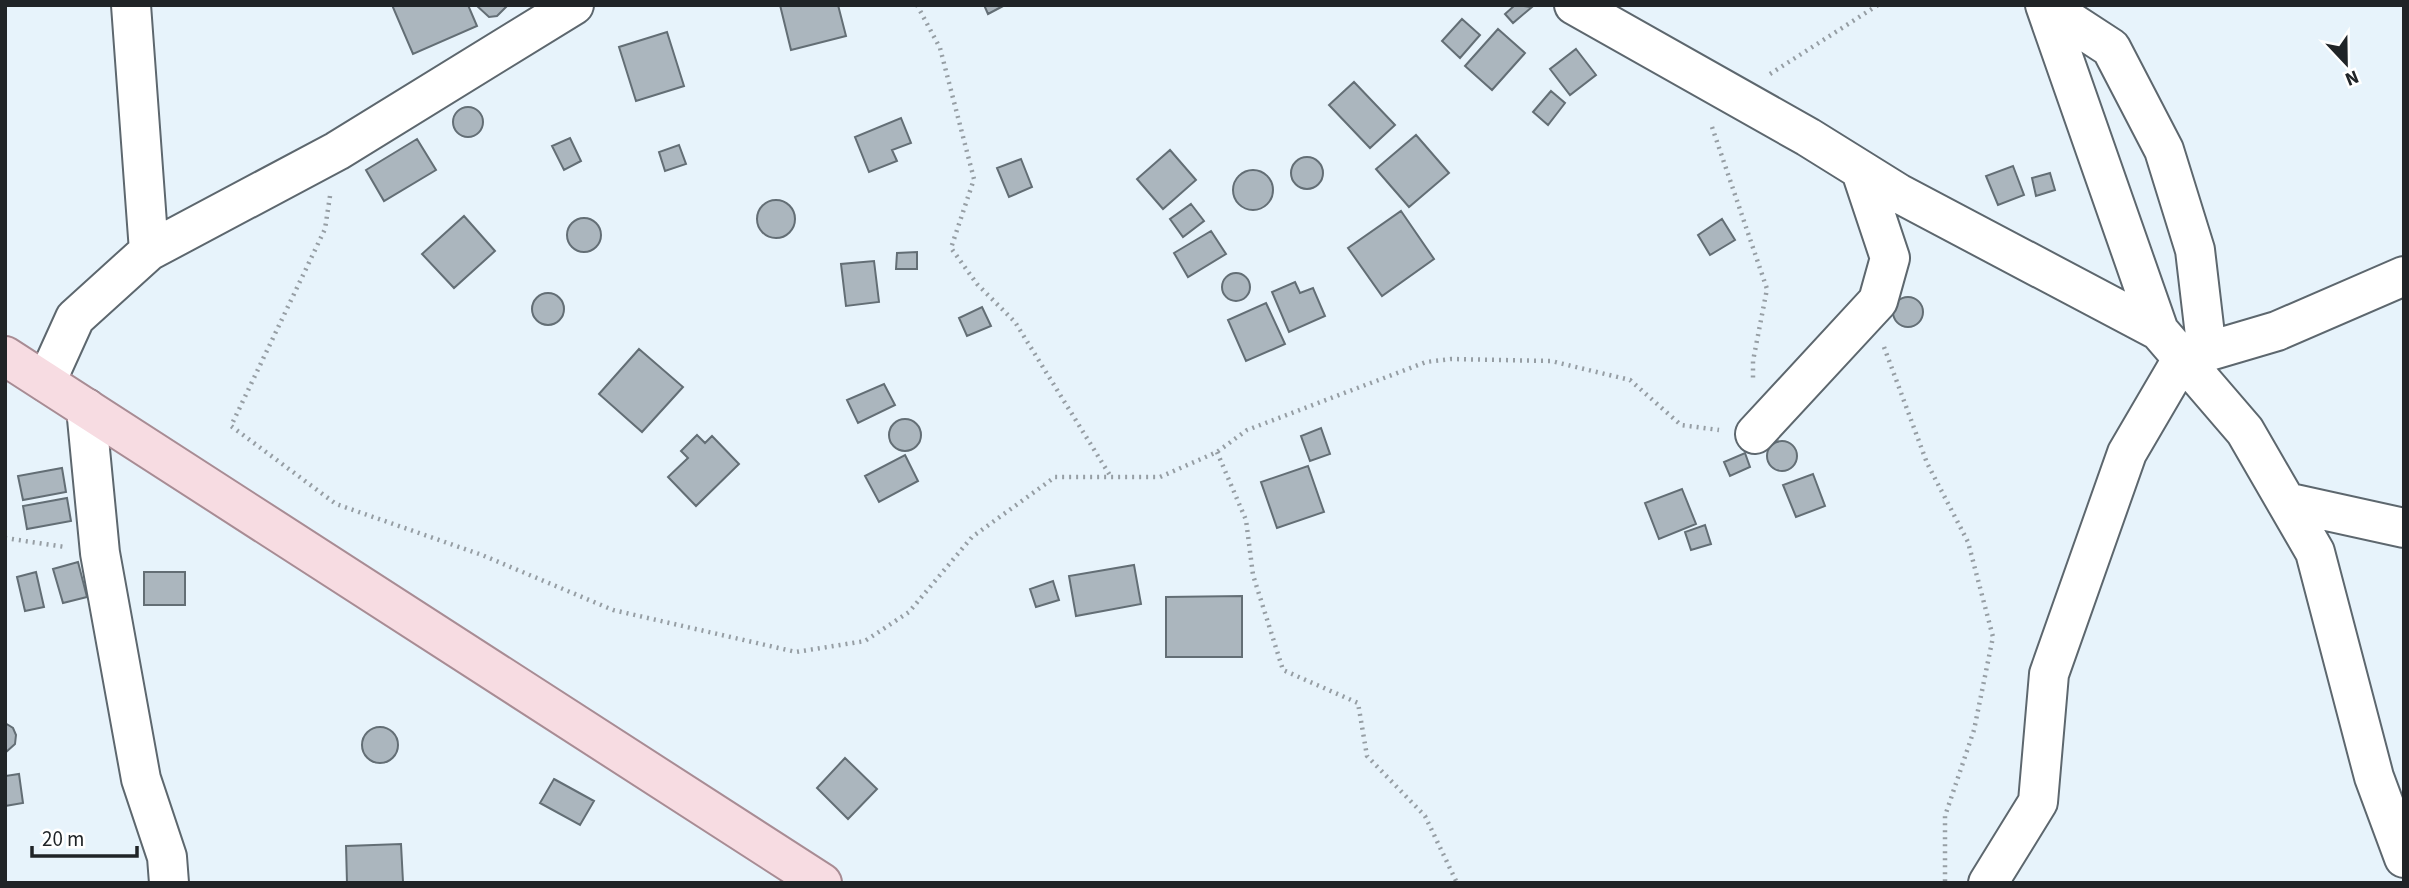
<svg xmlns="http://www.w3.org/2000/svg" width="2409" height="888" font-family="'Source Sans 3',sans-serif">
	<rect width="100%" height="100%" fill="#e7f3fb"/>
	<!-- building -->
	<path fill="#abb6be" stroke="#636e75" stroke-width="2" d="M392 5H468L477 26 413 54Z
		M508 5 497 16 489 17 476 5Z
		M780 5H838L846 36 791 50Z
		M984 5H1005L988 14Z
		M1515 5 1532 7 1513 23 1505 14Z
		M1462 19 1480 35 1460 58 1442 41Z
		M1498 29 1525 53 1492 90 1465 66Z
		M667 32 684 86 636 101 619 47Z
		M1576 49 1596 75 1570 95 1550 69Z
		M1354 82 1395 125 1370 148 1329 105Z
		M1551 91 1565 103 1548 125 1533 112Z
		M453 122a15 15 0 1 1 30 0a15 15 0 1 1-30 0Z
		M901 118 911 143 892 150 897 161 869 172 855 137Z
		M1416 135 1449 173 1409 207 1376 169Z
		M570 138 581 161 564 170 552 146Z
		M417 139 436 170 384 201 366 170Z
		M679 145 686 164 665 171 659 152Z
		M1170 150 1196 180 1163 209 1137 179Z
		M1291 173a16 16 0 1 1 32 0a16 16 0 1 1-32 0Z
		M1021 159 1032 187 1009 197 997 168Z
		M2013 166 2024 195 1998 205 1986 176Z
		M1233 190a20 20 0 1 1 40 0a20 20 0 1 1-40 0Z
		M2050 173 2055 190 2036 196 2032 178Z
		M757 219a19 19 0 1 1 38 0a19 19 0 1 1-38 0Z
		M1191 204 1204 221 1183 237 1170 219Z
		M1401 211 1434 259 1382 296 1348 248Z
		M464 216 495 251 454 288 422 254Z
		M567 235a17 17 0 1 1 34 0a17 17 0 1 1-34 0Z
		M1722 219 1735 240 1710 255 1698 235Z
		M1211 231 1226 254 1188 277 1174 253Z
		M917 252V269H896L897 253Z
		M874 261 879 302 846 306 841 264Z
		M1222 287a14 14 0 1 1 28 0a14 14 0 1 1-28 0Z
		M1295 282 1300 293 1313 288 1325 316 1289 332 1272 292Z
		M532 309a16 16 0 1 1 32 0a16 16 0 1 1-32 0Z
		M1893 312a15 15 0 1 1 30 0a15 15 0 1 1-30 0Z
		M1266 303 1285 344 1246 361 1228 320Z
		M982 307 991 326 967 336 959 318Z
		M639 349 683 387 642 432 599 394Z
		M884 384 895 405 858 423 847 400Z
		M889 435a16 16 0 1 1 32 0a16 16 0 1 1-32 0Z
		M1321 428 1330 454 1310 461 1301 436Z
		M697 435 705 443 712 436 739 464 696 506 668 477 688 458 681 451Z
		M1767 456a15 15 0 1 1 30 0a15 15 0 1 1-30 0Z
		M1745 453 1750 467 1730 476 1724 462Z
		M905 455 918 481 879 502 865 476Z
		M1308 466 1324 512 1277 528 1261 482Z
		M62 468 66 492 23 500 18 476Z
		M1813 474 1825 506 1796 517 1783 485Z
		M1682 489 1696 524 1659 539 1645 503Z
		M67 498 71 521 27 529 23 506Z
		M1705 525 1711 544 1691 550 1685 532Z
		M78 562 87 597 63 603 53 569Z
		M1134 565 1141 604 1076 616 1069 576Z
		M36 572 44 607 25 611 17 577Z
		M144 572H185V605H144Z
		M1053 581 1059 600 1036 607 1030 589Z
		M1242 596V657H1166V597Z
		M5 723 13 728 16 735 15 744 5 753Z
		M362 745a18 18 0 1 1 36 0a18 18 0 1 1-36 0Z
		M845 758 877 789 848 819 817 788Z
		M19 774 23 803 5 806V776Z
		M554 779 594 801 580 825 540 803Z
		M401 844 403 882 347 883 346 846Z"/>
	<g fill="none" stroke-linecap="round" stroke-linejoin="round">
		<!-- minor casing -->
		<g stroke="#5d676e" stroke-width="42">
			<path id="minor" d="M131 5 149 251
				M1574 5 1808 137 1898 193 2159 331
				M2045 5 2159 331 2245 431 2315 552 2374 777 2404 858
				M2045 5 2111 48 2164 150 2195 250 2207 352
				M46 382 75 318 149 251 337 151 574 5
				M86 408 100 553 141 779 167 857 169 883
				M1755 434 1878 301 1890 258 1861 171
				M2286 502 2404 528
				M1988 883 2038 802 2049 674 2127 453 2182 359 2277 331 2404 276"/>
		</g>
		<!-- major casing -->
		<g stroke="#a88c94" stroke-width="42">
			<path id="major" d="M5 356 822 883"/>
		</g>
		<!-- path -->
		<path stroke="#969ea4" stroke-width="4.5" stroke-dasharray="2 5" stroke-linecap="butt" d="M917 5 940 48 974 179 951 248 977 284 1015 322 1111 477
			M1770 74 1878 5
			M1712 127 1767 289 1753 361V381
			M330 196 325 229 231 426 336 504 482 555 613 610 796 652 865 641 909 612 972 537 1055 477H1160L1217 452 1247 430 1426 362 1451 359 1551 361 1630 380 1681 425 1719 430
			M1884 347 1927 463 1968 542 1993 637 1974 730 1945 816V883
			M1217 452 1246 520 1253 575 1283 670 1358 703 1367 756 1425 816 1457 883
			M5 538 65 547"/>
		<!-- minor -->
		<use href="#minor" stroke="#fff" stroke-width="38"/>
		<!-- major -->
		<use href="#major" stroke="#f7dce2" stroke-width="38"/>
	</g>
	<!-- border -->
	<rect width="2409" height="888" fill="none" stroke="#202427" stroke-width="14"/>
	<!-- north arrow -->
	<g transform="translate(2346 63) rotate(158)" stroke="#ffffff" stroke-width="5" paint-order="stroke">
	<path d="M0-5L12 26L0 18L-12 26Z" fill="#202427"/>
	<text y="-10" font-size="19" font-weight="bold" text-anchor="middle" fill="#202427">N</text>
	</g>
	<!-- scale -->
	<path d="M32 846v10h105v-10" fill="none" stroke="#202427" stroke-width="3.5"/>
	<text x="42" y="846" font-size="21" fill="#202427" stroke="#ffffff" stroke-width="5" paint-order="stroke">20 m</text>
</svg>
